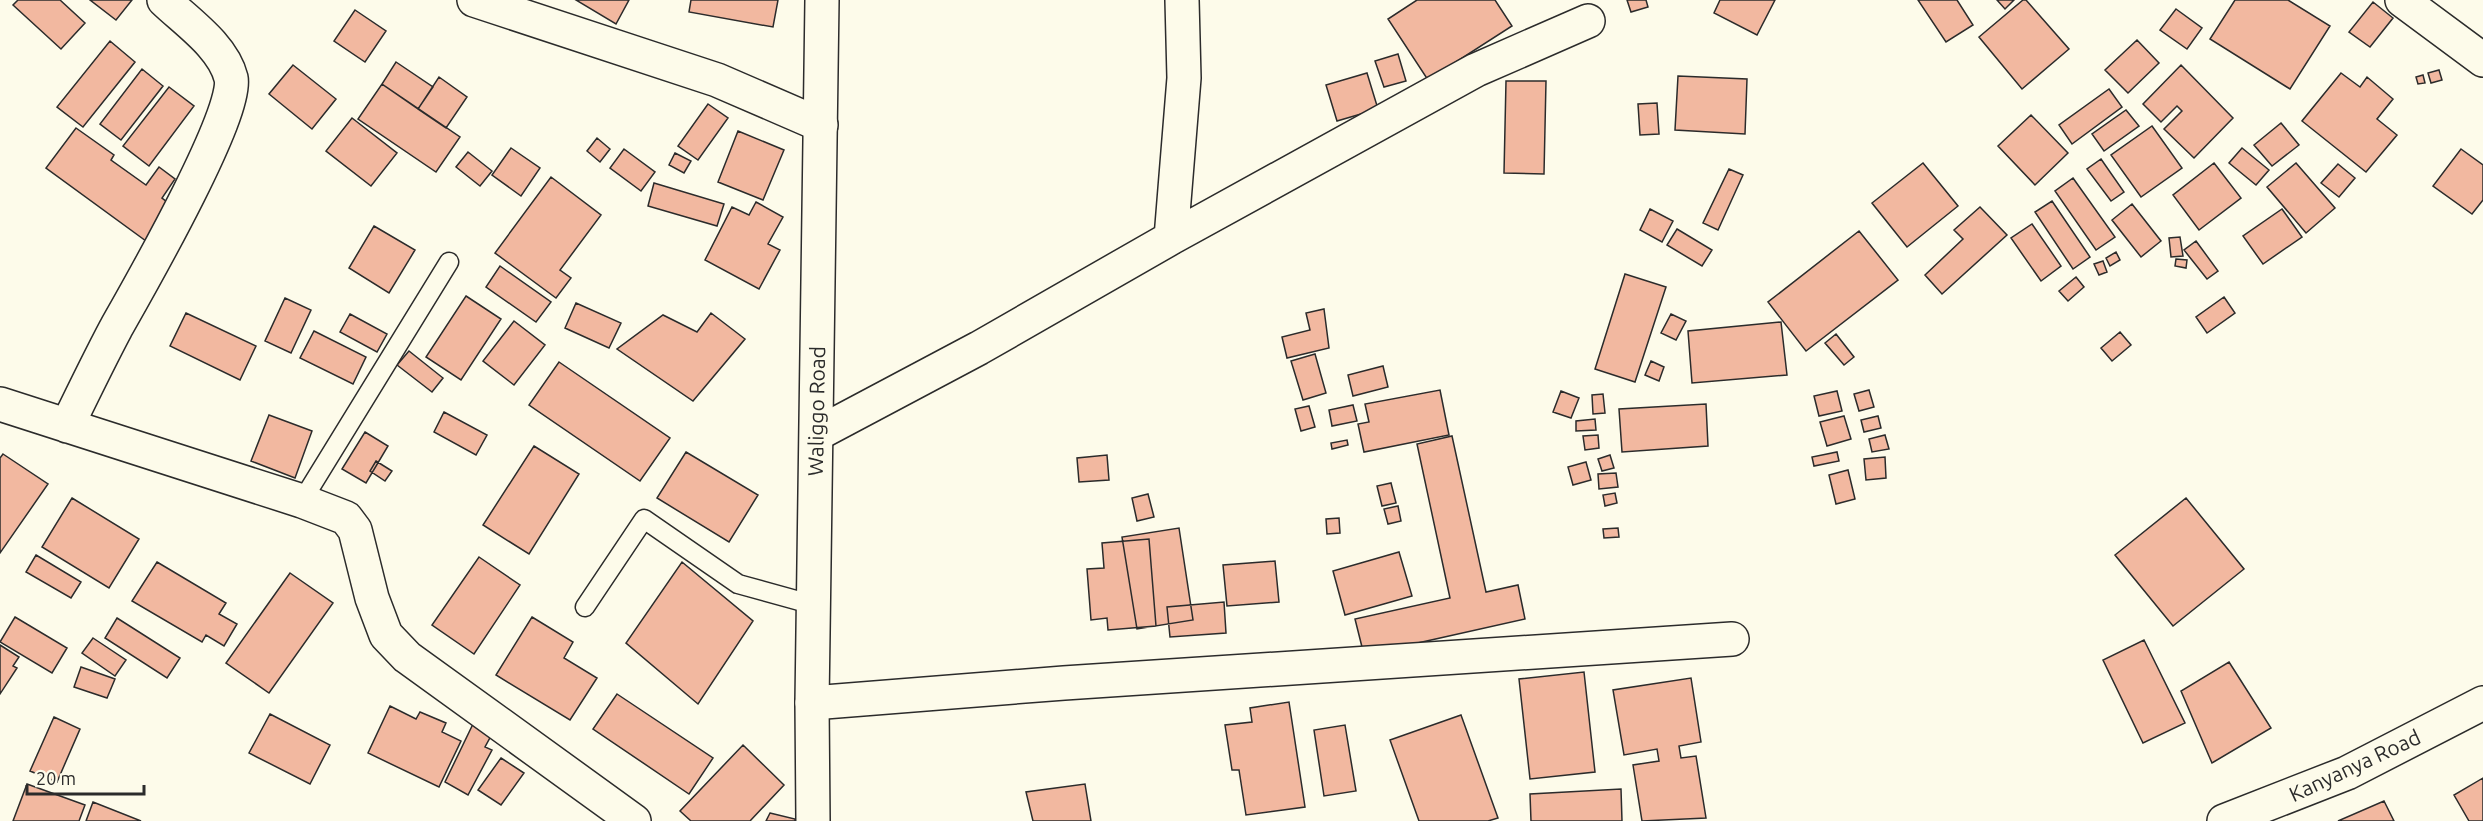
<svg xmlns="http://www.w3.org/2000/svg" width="2483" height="821" font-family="Ubuntu,sans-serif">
	<rect width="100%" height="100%" fill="#fdfbea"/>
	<!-- building -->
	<path fill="#f2b8a0" stroke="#2b2b2b" stroke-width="1.5" d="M18 0H60L85 23 61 49 13 5Z
		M90 0H132L116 20Z
		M576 0H629L616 24Z
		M691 0H778L773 27 689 12Z
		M1417 0H1495L1512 26 1428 80 1388 19Z
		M1627 0H1646L1648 7 1631 12Z
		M1720 0H1775L1757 35 1714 13Z
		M1918 0H1957L1973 25 1946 42Z
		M1997 0H2014L2005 9Z
		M2023 0H2026L2069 49 2022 89 1979 37Z
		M2235 0H2288L2330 26 2290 89 2210 39Z
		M2373 2 2393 18 2370 47 2349 32Z
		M2176 9 2202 28 2187 49 2160 30Z
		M355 10 386 31 365 62 334 41Z
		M2137 40 2159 63 2128 93 2105 70Z
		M110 41 135 62 83 127 57 107Z
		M1398 54 1406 81 1384 87 1375 61Z
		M396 62 433 87 418 109 382 84Z
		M293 65 336 99 312 129 269 94Z
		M2181 65 2233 118 2194 158 2164 129 2182 111 2177 106 2161 122 2143 104Z
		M142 69 163 86 121 140 100 124Z
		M2439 70 2442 80 2431 83 2428 73Z
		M1367 73 1378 109 1337 121 1326 85Z
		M2341 73 2360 87 2367 77 2393 99 2377 119 2397 135 2366 172 2302 121Z
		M2423 75 2425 83 2418 84 2416 77Z
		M1678 76 1747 79 1745 134 1675 130Z
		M439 77 467 97 446 128 418 109Z
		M1506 81H1546L1544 174 1504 173Z
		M382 84 460 137 436 172 358 119Z
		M169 87 194 106 149 166 123 146Z
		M2109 89 2122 107 2072 144 2059 125Z
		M1657 103 1659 134 1640 135 1638 104Z
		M708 104 728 118 698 160 678 146Z
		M2126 110 2139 126 2104 151 2092 134Z
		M2031 115 2068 153 2035 185 1998 146Z
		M352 118 397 153 371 186 326 151Z
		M2281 123 2299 145 2272 166 2254 145Z
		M2152 126 2182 168 2141 197 2111 155Z
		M76 128 114 155 111 160 146 185 159 167 175 179 162 198 172 206 146 241 46 168Z
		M738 131 784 150 763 200 718 182Z
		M597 138 610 149 600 162 587 151Z
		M511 148 540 168 521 196 492 175Z
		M2242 148 2269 170 2256 185 2229 163Z
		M624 149 655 172 641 191 610 168Z
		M2461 149 2483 165V200L2472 214 2433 186Z
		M468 152 492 171 480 186 456 167Z
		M675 153 691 161 684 173 669 165Z
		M2101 159 2124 192 2111 201 2087 169Z
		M1923 163 1958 206 1907 247 1872 203Z
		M2214 163 2241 198 2199 230 2173 195Z
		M2296 163 2335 208 2306 233 2267 187Z
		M2338 164 2355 178 2339 197 2321 183Z
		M1729 169 1743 175 1718 230 1703 223Z
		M551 177 601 215 560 270 571 278 556 298 495 253Z
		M2073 178 2115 237 2096 250 2055 191Z
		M654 183 724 204 717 226 648 206Z
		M2052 201 2090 257 2073 269 2035 212Z
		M756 202 783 217 768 244 780 250 759 289 705 260 732 207 749 215Z
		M2132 204 2161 241 2141 257 2112 220Z
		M1980 207 2007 235 1942 294 1925 275 1963 239 1954 230Z
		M1650 209 1673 221 1662 242 1640 230Z
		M2282 209 2302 237 2263 264 2243 236Z
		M2032 224 2061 266 2041 281 2011 238Z
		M374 226 415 250 389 293 349 268Z
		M1677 229 1712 250 1702 266 1667 245Z
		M1859 231 1898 280 1806 351 1768 302Z
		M2180 237 2183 256 2171 257 2169 238Z
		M2196 241 2218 271 2207 279 2184 250Z
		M2116 252 2120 260 2110 266 2106 258Z
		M2176 259 2187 260 2186 268 2175 266Z
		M2103 261 2107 272 2099 275 2094 264Z
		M500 266 551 302 536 322 486 287Z
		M1625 274 1666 287 1635 382 1595 369Z
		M2076 277 2084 287 2068 301 2059 291Z
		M466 296 501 319 461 380 426 357Z
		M2224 297 2235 313 2207 333 2196 317Z
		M285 298 311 310 291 353 265 341Z
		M576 303 621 323 609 348 565 328Z
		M1324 309 1329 348 1287 358 1282 337 1310 330 1306 313Z
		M186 313 256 346 240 380 170 346Z
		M711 313 745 339 693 401 617 349 663 315 697 332Z
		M350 314 387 334 377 352 340 332Z
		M1671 314 1686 321 1676 340 1661 333Z
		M514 321 545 345 514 385 483 361Z
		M1781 322 1787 375 1692 383 1688 331Z
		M314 331 366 357 353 384 300 358Z
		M2120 332 2131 345 2112 361 2101 348Z
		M1836 334 1854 357 1844 365 1825 343Z
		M409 351 443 378 432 392 397 365Z
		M1315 354 1326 393 1303 400 1291 361Z
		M1651 361 1664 367 1659 381 1645 375Z
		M559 362 670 438 640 481 529 405Z
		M1383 366 1388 387 1353 396 1348 375Z
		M1440 390 1449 435 1364 452 1358 424 1369 422 1365 404Z
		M1869 390 1874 407 1859 411 1854 394Z
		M1561 391 1579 398 1571 418 1553 412Z
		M1837 391 1842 411 1819 416 1814 396Z
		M1603 394 1605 413 1593 414 1592 395Z
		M1706 404 1708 446 1622 452 1619 409Z
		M1353 405 1357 421 1332 426 1329 410Z
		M1309 406 1315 427 1301 431 1295 409Z
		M444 412 487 435 476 455 434 432Z
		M269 415 312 431 295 478 251 461Z
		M1844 416 1851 439 1827 446 1820 422Z
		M1878 416 1881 428 1864 432 1861 420Z
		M1595 419 1596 430 1576 431V421Z
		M365 432 388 446 366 483 342 469Z
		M1598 435 1599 448 1585 450 1583 436Z
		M1885 435 1889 449 1872 452 1869 439Z
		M1452 436 1486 592 1518 585 1525 619 1364 655 1355 619 1450 598 1417 444Z
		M1347 440 1348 445 1332 449 1331 443Z
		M534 446 579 474 529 554 483 525Z
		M686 452 758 495 729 542 657 498Z
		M1837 452 1839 461 1814 466 1812 457Z
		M3 454 48 484 0 553V458Z
		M1107 455 1109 480 1079 482 1077 458Z
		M1610 455 1614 468 1602 471 1598 459Z
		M1885 457 1886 478 1866 480 1864 459Z
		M376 461 392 471 385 481 370 471Z
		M1586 462 1591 480 1573 485 1568 467Z
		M1848 470 1855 499 1836 504 1829 475Z
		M1616 473 1618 487 1599 489 1598 474Z
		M1391 483 1396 503 1382 506 1377 486Z
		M1615 493 1617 503 1605 506 1603 495Z
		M1148 494 1154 517 1137 521 1132 498Z
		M72 498 139 539 109 588 42 547Z
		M2186 498 2244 569 2173 626 2115 555Z
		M1398 506 1401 521 1388 524 1384 509Z
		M1339 518 1340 533 1327 534 1326 519Z
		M1179 528 1193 620 1137 629 1122 537Z
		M1618 528 1619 537 1604 538 1603 529Z
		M1149 539 1156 626 1108 630 1107 618 1091 620 1087 569 1104 568 1102 543Z
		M1399 552 1412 596 1345 615 1333 571Z
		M36 555 81 582 71 598 26 572Z
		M479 557 520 585 474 654 432 625Z
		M1275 561 1279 602 1227 606 1223 565Z
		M157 562 226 603 219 614 237 624 224 646 206 635 202 642 132 601Z
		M682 562 753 621 698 704 626 643Z
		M290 573 333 603 269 693 226 663Z
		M1224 602 1226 633 1170 637 1167 607Z
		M15 617 67 648 52 673 0 642Z
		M532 617 573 642 564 658 597 678 570 720 496 675Z
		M117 618 180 658 167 678 105 638Z
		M93 638 126 660 115 676 82 653Z
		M2144 640 2185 723 2143 743 2103 660Z
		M0 645 19 657 13 666 17 668 0 694Z
		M2229 662 2271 728 2212 763 2181 691Z
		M81 667 115 679 107 698 74 687Z
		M1584 672 1595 772 1530 779 1519 679Z
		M1691 678 1701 742 1679 746 1681 758 1696 756 1706 818 1642 821 1633 765 1659 761 1657 749 1624 755 1613 690Z
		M617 694 713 758 689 794 593 729Z
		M1289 702 1305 807 1246 815 1239 770H1232L1225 725 1252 722 1250 708Z
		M390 706 416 719 420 712 446 723 442 732 461 741 439 787 368 753Z
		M270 714 330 745 310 784 249 753Z
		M1461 715 1498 818 1488 821H1419L1390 740Z
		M54 717 80 729 57 782 30 771Z
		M473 724 492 734 485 747 492 750 468 795 445 782Z
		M1345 725 1356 791 1324 796 1314 730Z
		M743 745 784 785 750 821H691L680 811Z
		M501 758 524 773 501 805 478 790Z
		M2483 778V821H2469L2454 795Z
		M27 784 85 805 79 821H13Z
		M1085 784 1091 821H1033L1026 792Z
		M1621 789 1622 821H1531L1530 794Z
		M2384 801 2394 821H2338Z
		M93 802 141 821H86Z
		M770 813 795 819V821H766Z"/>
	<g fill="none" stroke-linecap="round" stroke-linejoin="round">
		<!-- service casing -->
		<g stroke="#2b2b2b" stroke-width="21">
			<path id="service" d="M302 501 449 262
				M585 607 644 519 738 584 814 605"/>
		</g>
		<!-- minor casing -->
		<g stroke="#2b2b2b" stroke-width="36">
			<path id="minor" d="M474 0 717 80 821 125
				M2402 0 2483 60
				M1171 238 1184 78 1182 0
				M0 404 302 501 346 518 355 530 372 598 386 635 407 657 634 821
				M67 426C83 393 99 360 116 328 138 289 239 113 231 78 223 46 187 22 164 0
				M817 434 979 348 1171 238 1476 70 1588 21
				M812 703 1064 683 1732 639
				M2224 821 2347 773 2483 703"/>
		</g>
		<!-- tertiary casing -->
		<g stroke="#2b2b2b" stroke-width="36">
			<path id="tertiary" d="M813 821 812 703 822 0"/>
		</g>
		<!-- service -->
		<use href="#service" stroke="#fdfbea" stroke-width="18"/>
		<!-- minor -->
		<use href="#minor" stroke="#fdfbea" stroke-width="33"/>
		<!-- tertiary -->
		<use href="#tertiary" stroke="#fdfbea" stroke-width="33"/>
	</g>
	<g text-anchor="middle" stroke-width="4.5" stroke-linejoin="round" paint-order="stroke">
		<!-- street labels -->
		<g font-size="21" fill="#2b2b2b" stroke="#fdfbea">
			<text transform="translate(817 411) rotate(-89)" y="7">Waliggo Road</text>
			<text transform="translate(2355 766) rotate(-25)" y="7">Kanyanya Road</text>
		</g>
	</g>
	<!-- scale -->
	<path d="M27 785v9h117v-9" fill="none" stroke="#2b2b2b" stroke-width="3"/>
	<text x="36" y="785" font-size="18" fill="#2b2b2b" stroke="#fdfbea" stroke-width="4.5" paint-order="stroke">20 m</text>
</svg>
